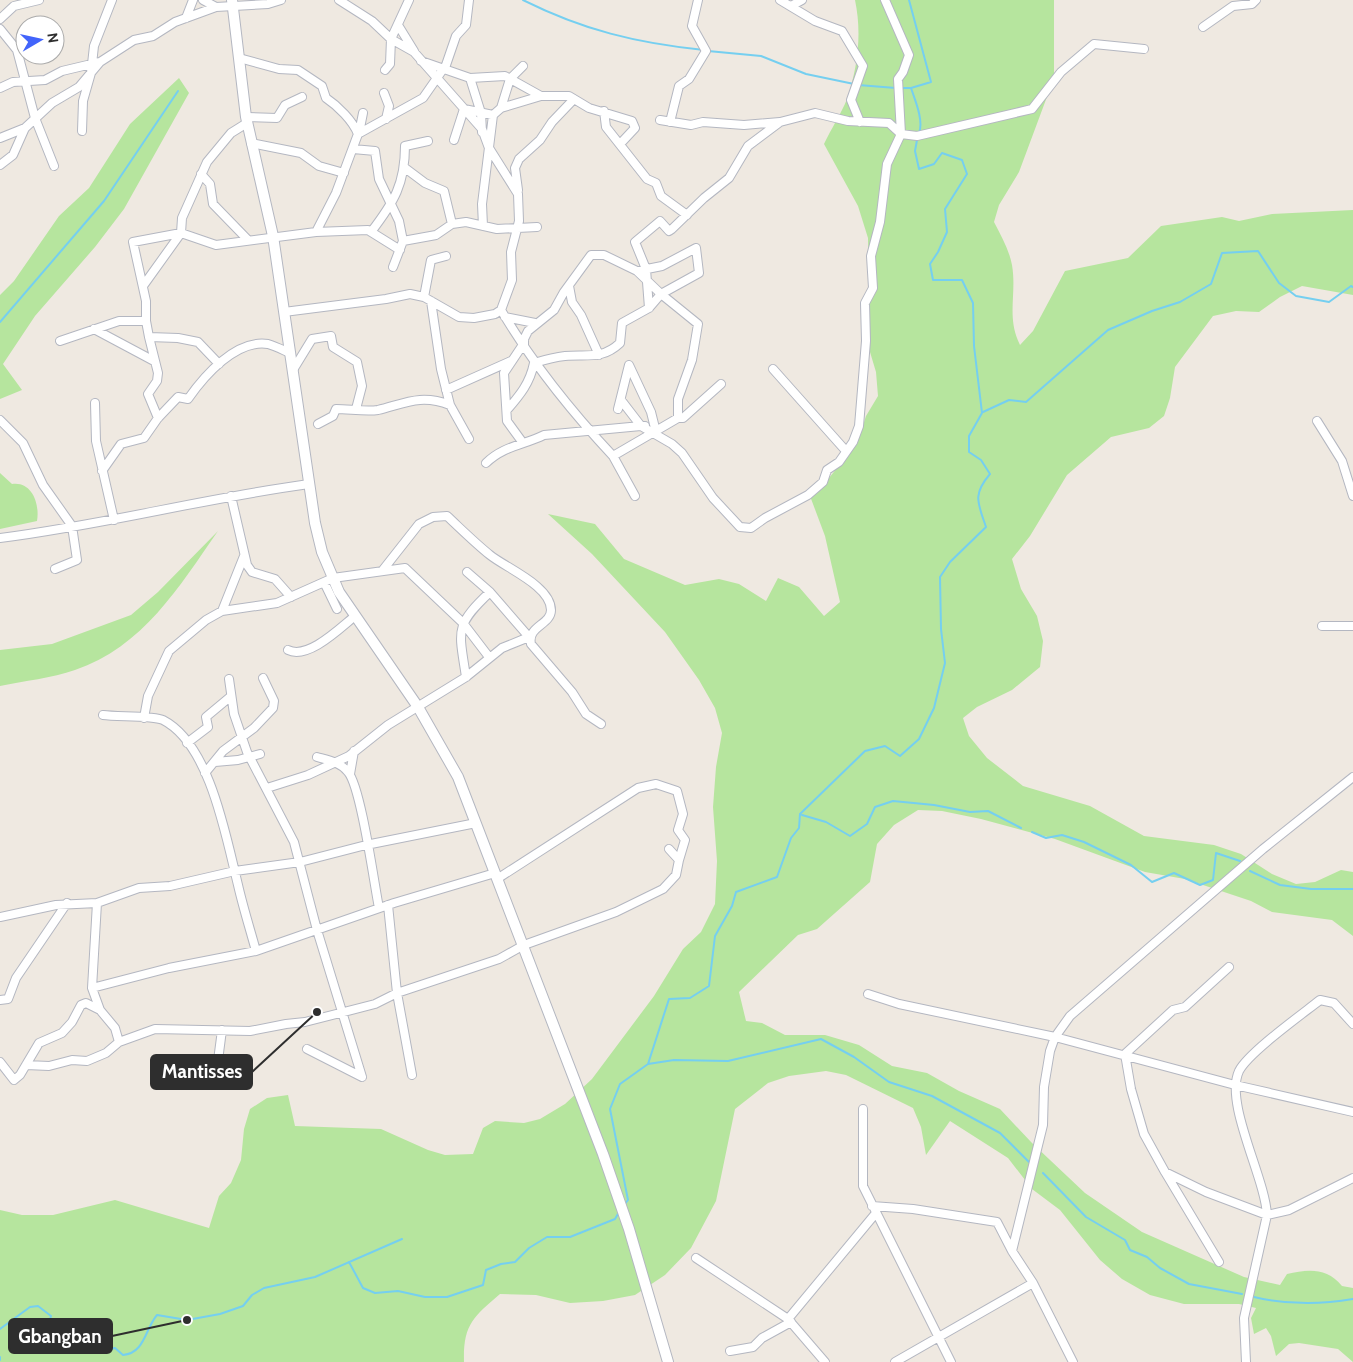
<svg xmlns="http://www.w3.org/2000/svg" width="1353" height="1362" font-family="Cabin,sans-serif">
	<rect width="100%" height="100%" fill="#efe9e1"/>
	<!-- green -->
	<path fill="#b6e59e" d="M855 0H1054V78L1019 172 999 205 994 222C1001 236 1009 249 1012 265 1017 294 1006 317 1020 345L1033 331 1065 271 1128 258 1161 226 1222 217 1239 221 1272 214 1353 210V295L1302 286 1280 297 1259 312 1236 311 1213 316 1175 367 1170 398 1164 416 1149 428 1111 437 1067 475 1030 536 1012 559 1021 589 1037 616 1043 641 1040 667 1012 690 977 707 963 718 969 736 987 758 1023 786 1090 806 1144 836 1214 845 1241 854 1272 874 1296 884 1315 882 1341 870 1353 872V936L1332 920 1272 912 1251 901 1185 879 1145 872 1055 839 981 819 942 811 918 810 894 825 877 844 870 882 817 929 798 935 739 992 746 1021 762 1023 785 1035H825L859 1045 892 1066 927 1073 959 1091 1000 1109 1032 1143 1085 1193 1142 1232 1244 1277 1280 1285 1287 1274C1309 1269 1327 1268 1342 1286L1353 1288V1362L1338 1349 1299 1343 1289 1344 1276 1356 1271 1336 1266 1328 1254 1334 1251 1318 1256 1308 1239 1304H1184L1150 1295 1122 1279 1100 1260 1060 1210 1032 1189 1008 1158 950 1121 926 1155 921 1127 913 1108 846 1075 826 1071 789 1076 768 1083 735 1109 716 1201 691 1248 665 1275 635 1295 603 1301 570 1303 536 1295 500 1294C473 1317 463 1325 464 1362H0V1210L22 1215H53L115 1200 209 1228 219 1196 231 1183 241 1160 244 1129 250 1109 267 1098 288 1095 295 1126 381 1129 428 1150 445 1155 473 1154 483 1128 495 1121 524 1123 540 1119 565 1104 592 1079 654 996 683 949 701 932 715 904 717 861 713 807 716 767 722 733 715 708 699 680 665 632 592 554 548 514 595 524 624 559 685 585 719 579 739 584 766 601 778 578 799 587 824 616 840 602 825 536 810 496 825 483 857 443 866 416 878 396 876 372 870 352 868 238 858 206 824 144C831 129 841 114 847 99 858 67 862 33 855 0Z
		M179 78 189 93 124 209 95 247 35 316 3 364 22 390 0 399V295L14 281 59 216 89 188 130 124Z
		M0 473 12 484C32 481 40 504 37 521L0 529Z
		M218 531C179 587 143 647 75 670 52 678 24 681 0 686V650L52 644 131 615 158 592Z"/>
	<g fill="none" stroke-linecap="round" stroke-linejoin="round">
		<!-- stream -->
		<path stroke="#75cff0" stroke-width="2" d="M523 0C583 30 636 43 704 50
			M909 0 931 82 911 88C915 100 924 121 919 133
			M708 51 761 56 806 74 854 84
			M858 85 896 88
			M901 88H911
			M0 322 104 201 178 91
			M983 412 1009 400 1026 402 1108 330 1152 311 1180 302 1211 284 1222 253 1258 251 1279 283 1296 296 1329 302 1351 286 1353 287
			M802 815 826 822 850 836 867 824 875 807 893 801 934 805 970 812 988 811 1021 828
			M1032 832 1046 838 1062 835 1084 842 1131 865 1152 882 1174 873 1200 885 1213 880 1216 853 1240 861
			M1250 871 1280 885 1311 889H1353
			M648 1064 674 1060 728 1061 821 1039 854 1057 889 1082 932 1096 1000 1133 1029 1162
			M1043 1173 1086 1217 1125 1240 1130 1250 1147 1257 1160 1268 1189 1284 1242 1294
			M625 1204 628 1200 610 1109 620 1084 648 1064 669 999 690 998 709 986 715 936 732 906 736 892 777 877 791 838 799 828 800 814 865 751 885 746 900 756 919 739 934 708 945 663 941 629 940 577 950 562 986 527C978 503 972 495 990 474L981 460 969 452V436L982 413 974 346 973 303 962 280H933L930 264 938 252 947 232 945 209 967 174 962 160 942 153 934 164 919 169 915 151 917 140
			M349 1262 363 1288 375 1293 398 1291 425 1297H447L483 1285 486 1270 501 1264 515 1262 529 1248 547 1237H570L615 1219 619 1212
			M1254 1297C1288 1305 1319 1305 1353 1299
			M0 1329 30 1307 38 1306 51 1316 49 1322H36L31 1326C47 1341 57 1336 75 1336L90 1353 115 1348 123 1355C145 1353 145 1329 157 1315L187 1320 220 1314 243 1306 252 1295 264 1288 315 1277 402 1239
			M0 1357V1360"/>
		<!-- street casing -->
		<g stroke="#b4b7c1" stroke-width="10">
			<path id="street" d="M203 0 216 7 268 4 281 0
				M780 0 815 21 842 31 863 66 851 100 860 122
				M791 6 802 0
				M186 18 193 0
				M0 19 14 6 39 0
				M398 25 414 51
				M1203 27 1233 6 1252 4 1256 0
				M0 29 17 50 35 118 54 166
				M239 58 279 69 298 70 322 86 326 98C338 106 353 121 358 134
				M421 61 470 78 505 76 541 96H569L589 108 632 121 635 128 620 144
				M385 70 390 64 391 39 409 0
				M470 78 481 113 482 132
				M0 88 13 82 45 80 62 71 100 62 134 40 153 36 175 22 216 7
				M384 93 389 106 386 119
				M501 108 510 79 523 66
				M604 111 606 127 647 179 656 183 661 196 687 215
				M246 117 277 118 285 105 302 97
				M660 120 691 125 703 122 744 125 780 122
				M670 122 679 86 689 79 706 51 692 26 698 0
				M82 131 83 101 91 73 94 46 112 0
				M359 133 363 113
				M0 138 25 128
				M454 140 464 109 493 115
				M251 143 301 153 319 166 344 173
				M353 149 375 151 379 179 399 221 403 241 393 267
				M0 165 13 155 25 128 52 103 79 87 100 62
				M405 168 425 183 444 191 452 224
				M201 174 210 184 213 204 248 240
				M518 190 515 168 519 159 540 140 552 122 574 99
				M483 226 482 204 493 115 501 108 541 96
				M316 232 368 230 400 250
				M371 232C394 202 405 184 405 146L428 141
				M403 241 436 235 452 224 466 222 497 229 537 227
				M143 286 181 233 182 218 207 162 231 133 247 123
				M569 286 572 302 581 315 599 355
				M424 297 431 260 446 256
				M431 301 441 369 450 405 469 439
				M649 308 646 269 635 242 660 221 669 231 672 229 704 198 729 178 748 146 780 122 815 113 848 121 889 123 901 134 917 136 1032 109 1061 72 1094 44 1144 49
				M501 310C533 364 570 410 613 456L678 418V399L692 360 698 324 661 294 699 273 696 248 662 266 637 271 661 294 649 308 622 323 620 343C602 360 587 354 565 356 555 357 544 360 534 363 530 383 520 395 507 410
				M284 312 386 299 410 294 424 297 459 317 474 318 495 314 501 310 512 280 511 252 519 221 518 194 489 148 482 129 414 52 391 39 372 21 339 0
				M505 317 535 323
				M94 329 154 361
				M149 337 178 338 198 342 219 364
				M60 341 119 321H146
				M522 346 504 373 507 421 523 443
				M524 349V339L528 331 554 310 564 292 591 255H604L637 271
				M773 369 846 451
				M293 370 312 339 331 336 333 347 357 362 362 386 356 409
				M446 390 511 361
				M621 400 641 426H645
				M95 403 96 441 114 520
				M618 409 629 365 651 412 656 432
				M158 418 148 394 157 381 158 373 149 337 146 321V301L133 242 181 233 216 245 316 232 336 193 358 134 423 98 446 65 456 36 466 25 469 0
				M678 418H683L721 384
				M0 420 23 443 43 485 72 526 77 560 55 569
				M1317 421 1342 461 1353 496
				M318 424 333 416 336 409C349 409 366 412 378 410 406 403 421 394 450 405
				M613 456 635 496
				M486 463C503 446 524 445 544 435L641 426 672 444 682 453 713 498 740 527 751 528 765 518 808 495 823 482 827 470 839 462 853 442 859 426 866 341 865 303 873 288 871 256 880 222 887 164 901 134 898 79 903 72 909 55 885 0
				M102 471 121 444 144 438 158 418 178 397 188 399C204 376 236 339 268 344 275 346 283 350 290 353
				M231 496 247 565 252 572 275 579 291 597
				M0 538C104 525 205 498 309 484
				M382 571 419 524 433 517 447 516C461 529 475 543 490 555 506 568 551 586 551 610 551 625 527 626 531 644L572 692 586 714 601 724
				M324 582 337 609
				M222 611 244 556
				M1322 626H1353
				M288 650C308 660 340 628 355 616
				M466 677C459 630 454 626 490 592
				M229 679 234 714 247 752 294 842 317 930 362 1077
				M103 715C117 717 153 715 163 720 210 744 226 837 238 885 243 907 250 929 256 951
				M144 718 148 696 169 651 206 620 222 611 277 603 333 578 405 568 463 623 489 657
				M187 743 208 727 206 717 230 697
				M317 757C328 760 340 762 348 772 361 787 374 883 379 908
				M215 762 238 760 260 754
				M205 773 223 751 254 728 273 708 274 701 263 678
				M350 774 354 751
				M267 788 308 775 349 756 388 725 466 677 502 648 529 637 490 592 467 572
				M497 879 638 788 656 784 677 791 683 814 678 830 685 840 679 860
				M97 903 92 988 100 1010 115 1028 119 1042 155 1029 250 1031 286 1024 305 1022 375 1004 397 993 499 959 524 945 616 912 663 889 676 875 679 860 669 849
				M388 905 397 993 412 1075
				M0 917 56 905 97 903 139 888 170 886 235 871 300 862 366 845 476 823
				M1229 967 1185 1007 1173 1010 1125 1054 1131 1089 1144 1134 1165 1172 1206 1192 1267 1215 1289 1210 1353 1178
				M92 988 169 968 256 951 394 903 495 873
				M868 994 899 1004 1055 1037 1235 1085 1353 1112
				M0 1000 8 999 16 978 67 903
				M307 1049 362 1077
				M0 1062 14 1080
				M26 1065 49 1066 72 1060 87 1061 106 1053 119 1042
				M217 1068 222 1030
				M14 1080 20 1075 39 1043 62 1033 72 1022 81 1005 86 1003 100 1010
				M863 1109V1186L951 1362
				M1165 1172 1219 1262
				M872 1206 913 1209 997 1222 1012 1251
				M696 1258 788 1319 825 1362
				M788 1319 876 1213
				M730 1351 753 1347 762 1338 791 1322
				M895 1362 1033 1283
				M1073 1362 1033 1283 1012 1251 1043 1125 1044 1087 1050 1051 1055 1037 1070 1016 1263 849 1353 777
				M1246 1362 1244 1318 1267 1215C1265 1177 1224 1103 1239 1071 1248 1053 1301 1015 1320 1000L1334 1003 1353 1024"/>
		</g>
		<!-- secondary casing -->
		<g stroke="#b4b7c1" stroke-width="12">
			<path id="secondary" d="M232 0 246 117 273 236 315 523 322 552 339 592 418 707 458 777 603 1154 629 1229 668 1362"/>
		</g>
		<!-- street -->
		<use href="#street" stroke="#fff" stroke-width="8"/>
		<!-- secondary -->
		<use href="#secondary" stroke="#fff" stroke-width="10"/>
	</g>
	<!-- callouts -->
	<path fill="none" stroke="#2e2e2e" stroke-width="2" d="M317 1012L252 1072M187 1320L112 1336"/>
	<g fill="#2e2e2e" stroke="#fff" stroke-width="2">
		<circle cx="317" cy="1012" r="5"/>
		<circle cx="187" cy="1320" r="5"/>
	</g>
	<g fill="#2e2e2e" stroke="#2e2e2e" stroke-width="2">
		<rect x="151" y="1055" width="101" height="34" rx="5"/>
		<rect x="9" y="1319" width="103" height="34" rx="5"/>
	</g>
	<g font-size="19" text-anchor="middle" font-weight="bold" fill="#fff">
		<text x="202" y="1078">Mantisses</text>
		<text x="60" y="1343">Gbangban</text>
	</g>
	<!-- north arrow -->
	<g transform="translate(40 40) rotate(81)"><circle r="24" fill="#ffffff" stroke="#ababab"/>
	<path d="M0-4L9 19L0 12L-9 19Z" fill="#4264fb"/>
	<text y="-8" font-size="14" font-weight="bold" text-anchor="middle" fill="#2e2e2e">N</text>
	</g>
</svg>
